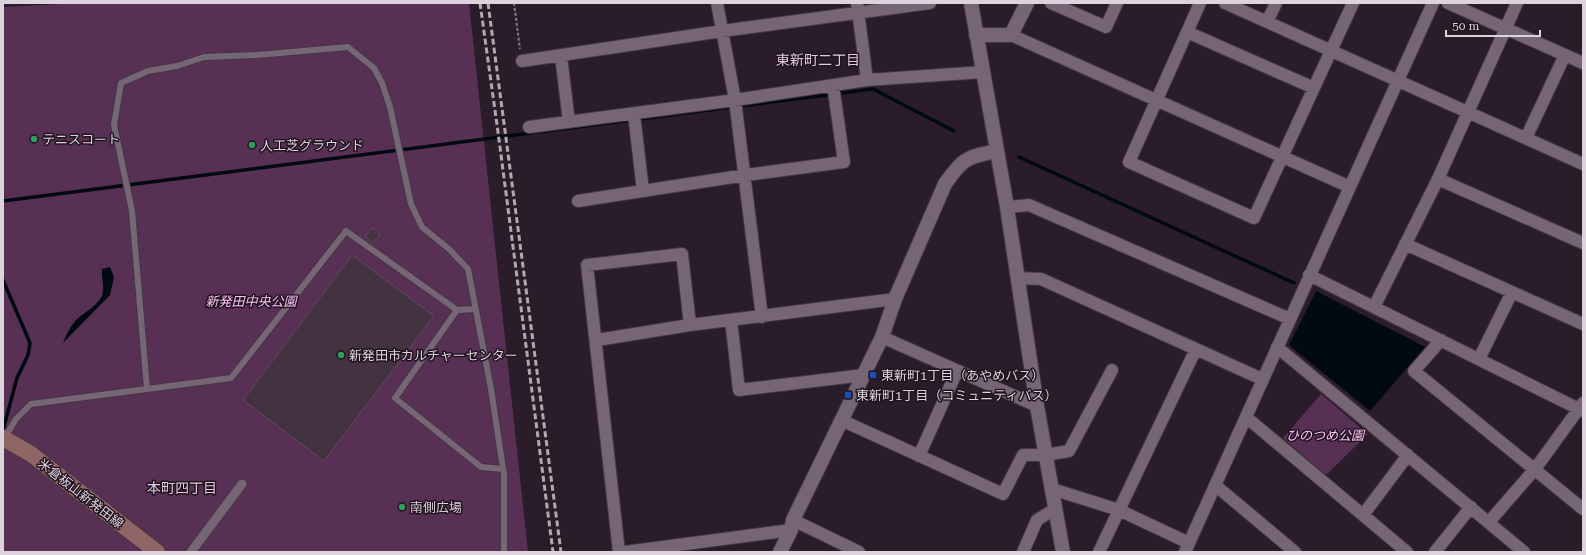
<svg xmlns="http://www.w3.org/2000/svg" width="1586" height="555" font-family="'Roboto Serif','Noto Sans JP',serif">
	<rect width="100%" height="100%" fill="#2a1c29"/>
	<!-- green -->
	<path fill="#573054" d="M80 3H469L528 552H3V7Z
		M1321 394 1368 434 1326 475 1283 438Z"/>
	<!-- water -->
	<path fill="#010911" d="M110 267 114 277 110 295 63 343C66 335 71 325 77 319 85 312 97 306 102 296 105 286 101 278 102 269Z
		M1316 291 1425 347 1370 411 1289 345Z"/>
	<g fill="none" stroke-linecap="round" stroke-linejoin="round">
		<!-- stream -->
		<path stroke="#010911" stroke-width="3.5" d="M1019 157 1294 283
			M3 201 873 89 954 131
			M3 280 30 343 28 355 17 378 3 430"/>
	</g>
	<!-- building -->
	<path fill="#433341" stroke="#5e4d5c" d="M373 228 380 235 372 243 365 236Z
		M352 255 434 316 324 461 243 400Z"/>
	<g fill="none" stroke-linecap="round" stroke-linejoin="round">
		<!-- service casing -->
		<g stroke="#433742" stroke-width="8">
			<path id="service" d="M457 310 476 309
				M147 389 231 378 346 231 457 310 395 398 481 467 503 469
				M4 439 16 419 31 404 147 389 132 211 114 125 121 83 148 71 177 66 204 57 257 55 348 47 374 68 382 83 390 107 411 204 422 227 449 249 468 269 491 389 504 475V552"/>
		</g>
		<!-- pedestrian casing -->
		<g stroke="#433742" stroke-width="11">
			<path id="pedestrian" d="M191 552 242 484"/>
		</g>
		<!-- minor casing -->
		<g stroke="#433742" stroke-width="14">
			<path id="minor" d="M717 3 735 100 762 317
				M857 3 867 80
				M1051 3 1106 27 1117 3
				M1200 3 1129 162 1254 218 1353 3
				M1225 3 1583 164
				M1448 3 1583 63
				M1267 22 1276 3
				M1187 32 1314 88
				M1011 35 1350 187
				M561 56 569 122
				M522 61 722 31 930 3
				M634 114 643 191
				M529 127 735 100 867 80 983 72
				M1526 138 1565 55
				M1438 179 1583 243
				M578 201 746 175 844 162 833 85
				M1007 207 1029 205 1290 319
				M1405 244 1583 324
				M1309 275 1583 411
				M1018 278 1041 279 1262 379
				M1374 307 1438 179 1517 3
				M731 320 739 390 864 375
				M882 337 1037 406
				M597 340 690 325 895 299
				M1441 340 1414 371 1583 509
				M1277 347 1524 552
				M1479 359 1512 292
				M1246 417 1407 552
				M841 420 1003 494 1023 455H1045L1069 451 1112 370
				M919 456 957 371
				M1215 485 1295 552
				M1052 489 1119 510 1189 543
				M1363 515 1408 455
				M793 520 859 552
				M1489 522 1535 469 1583 403
				M619 552 587 265 682 254 690 325
				M625 552 791 530
				M1023 552 1037 520 1055 509
				M1099 552 1196 349
				M1185 552 1433 3
				M1435 552 1471 507"/>
		</g>
		<!-- tertiary casing -->
		<g stroke="#433742" stroke-width="16">
			<path id="tertiary" d="M971 3 1007 207 1037 406 1063 552
				M976 35H1011L1027 3
				M780 552 791 530 793 520 882 337 895 299 945 184C963 158 967 157 997 151"/>
		</g>
		<!-- secondary casing -->
		<g stroke="#433742" stroke-width="18">
			<path id="secondary" d="M3 438 31 454 157 552"/>
		</g>
		<!-- path -->
		<path stroke="#867a85" stroke-width="2" stroke-dasharray="3 2" stroke-linecap="butt" d="M514 3 520 49"/>
		<!-- service -->
		<use href="#service" stroke="#766574" stroke-width="6"/>
		<!-- pedestrian -->
		<use href="#pedestrian" stroke="#766574" stroke-width="9"/>
		<!-- minor -->
		<use href="#minor" stroke="#766574" stroke-width="12"/>
		<!-- tertiary -->
		<use href="#tertiary" stroke="#766574" stroke-width="14"/>
		<!-- secondary -->
		<use href="#secondary" stroke="#906566" stroke-width="16"/>
		<!-- rail -->
		<path stroke="#b3a8b2" stroke-width="3" stroke-dasharray="6 3" stroke-linecap="butt" d="M480 3 498 132 553 552
			M488 3 561 552"/>
	</g>
	<!-- markers -->
	<g fill="#2e9e5b" stroke="#21131f" stroke-width="1.5">
		<circle cx="34" cy="139" r="4"/>
		<circle cx="252" cy="145" r="4"/>
		<circle cx="341" cy="355" r="4"/>
		<circle cx="402" cy="507" r="4"/>
	</g>
	<g fill="#1a4fb4" stroke="#21131f" stroke-width="1.5">
		<rect x="869" y="371" width="8" height="8" rx="2"/>
		<rect x="844" y="391" width="8" height="8" rx="2"/>
	</g>
	<g text-anchor="middle" stroke-width="3" stroke-linejoin="round" paint-order="stroke">
		<!-- poi labels -->
		<g font-size="13" fill="#ddd3dc" stroke="#21131f" text-anchor="start">
			<text x="42" y="144">テニスコート</text>
			<text x="260" y="150">人工芝グラウンド</text>
			<text x="349" y="360">新発田市カルチャーセンター</text>
			<text x="881" y="380">東新町1丁目（あやめバス）</text>
			<text x="856" y="400">東新町1丁目（コミュニティバス）</text>
			<text x="410" y="512">南側広場</text>
		</g>
		<!-- park labels -->
		<g font-size="13" font-style="italic" fill="#fbc0f5" stroke="#21131f">
			<text x="251" y="306">新発田中央公園</text>
			<text x="1325" y="440">ひのつめ公園</text>
		</g>
		<!-- street labels -->
		<g font-size="13" fill="#ddd3dc" stroke="#21131f">
			<text transform="translate(81 493) rotate(38)" y="5">米倉板山新発田線</text>
		</g>
		<!-- neighbourhood labels -->
		<g font-size="14" fill="#dfcbdc" stroke="#21131f">
			<text x="818" y="65">東新町二丁目</text>
			<text x="182" y="493">本町四丁目</text>
		</g>
	</g>
	<!-- border -->
	<rect width="1586" height="555" fill="none" stroke="#ddd3dc" stroke-width="8"/>
	<!-- scale -->
	<path d="M1446 30v6h94v-6" fill="none" stroke="#ddd3dc" stroke-width="2"/>
	<text x="1452" y="30" font-size="12" fill="#ddd3dc" stroke="#21131f" stroke-width="3" paint-order="stroke">50 m</text>
</svg>
